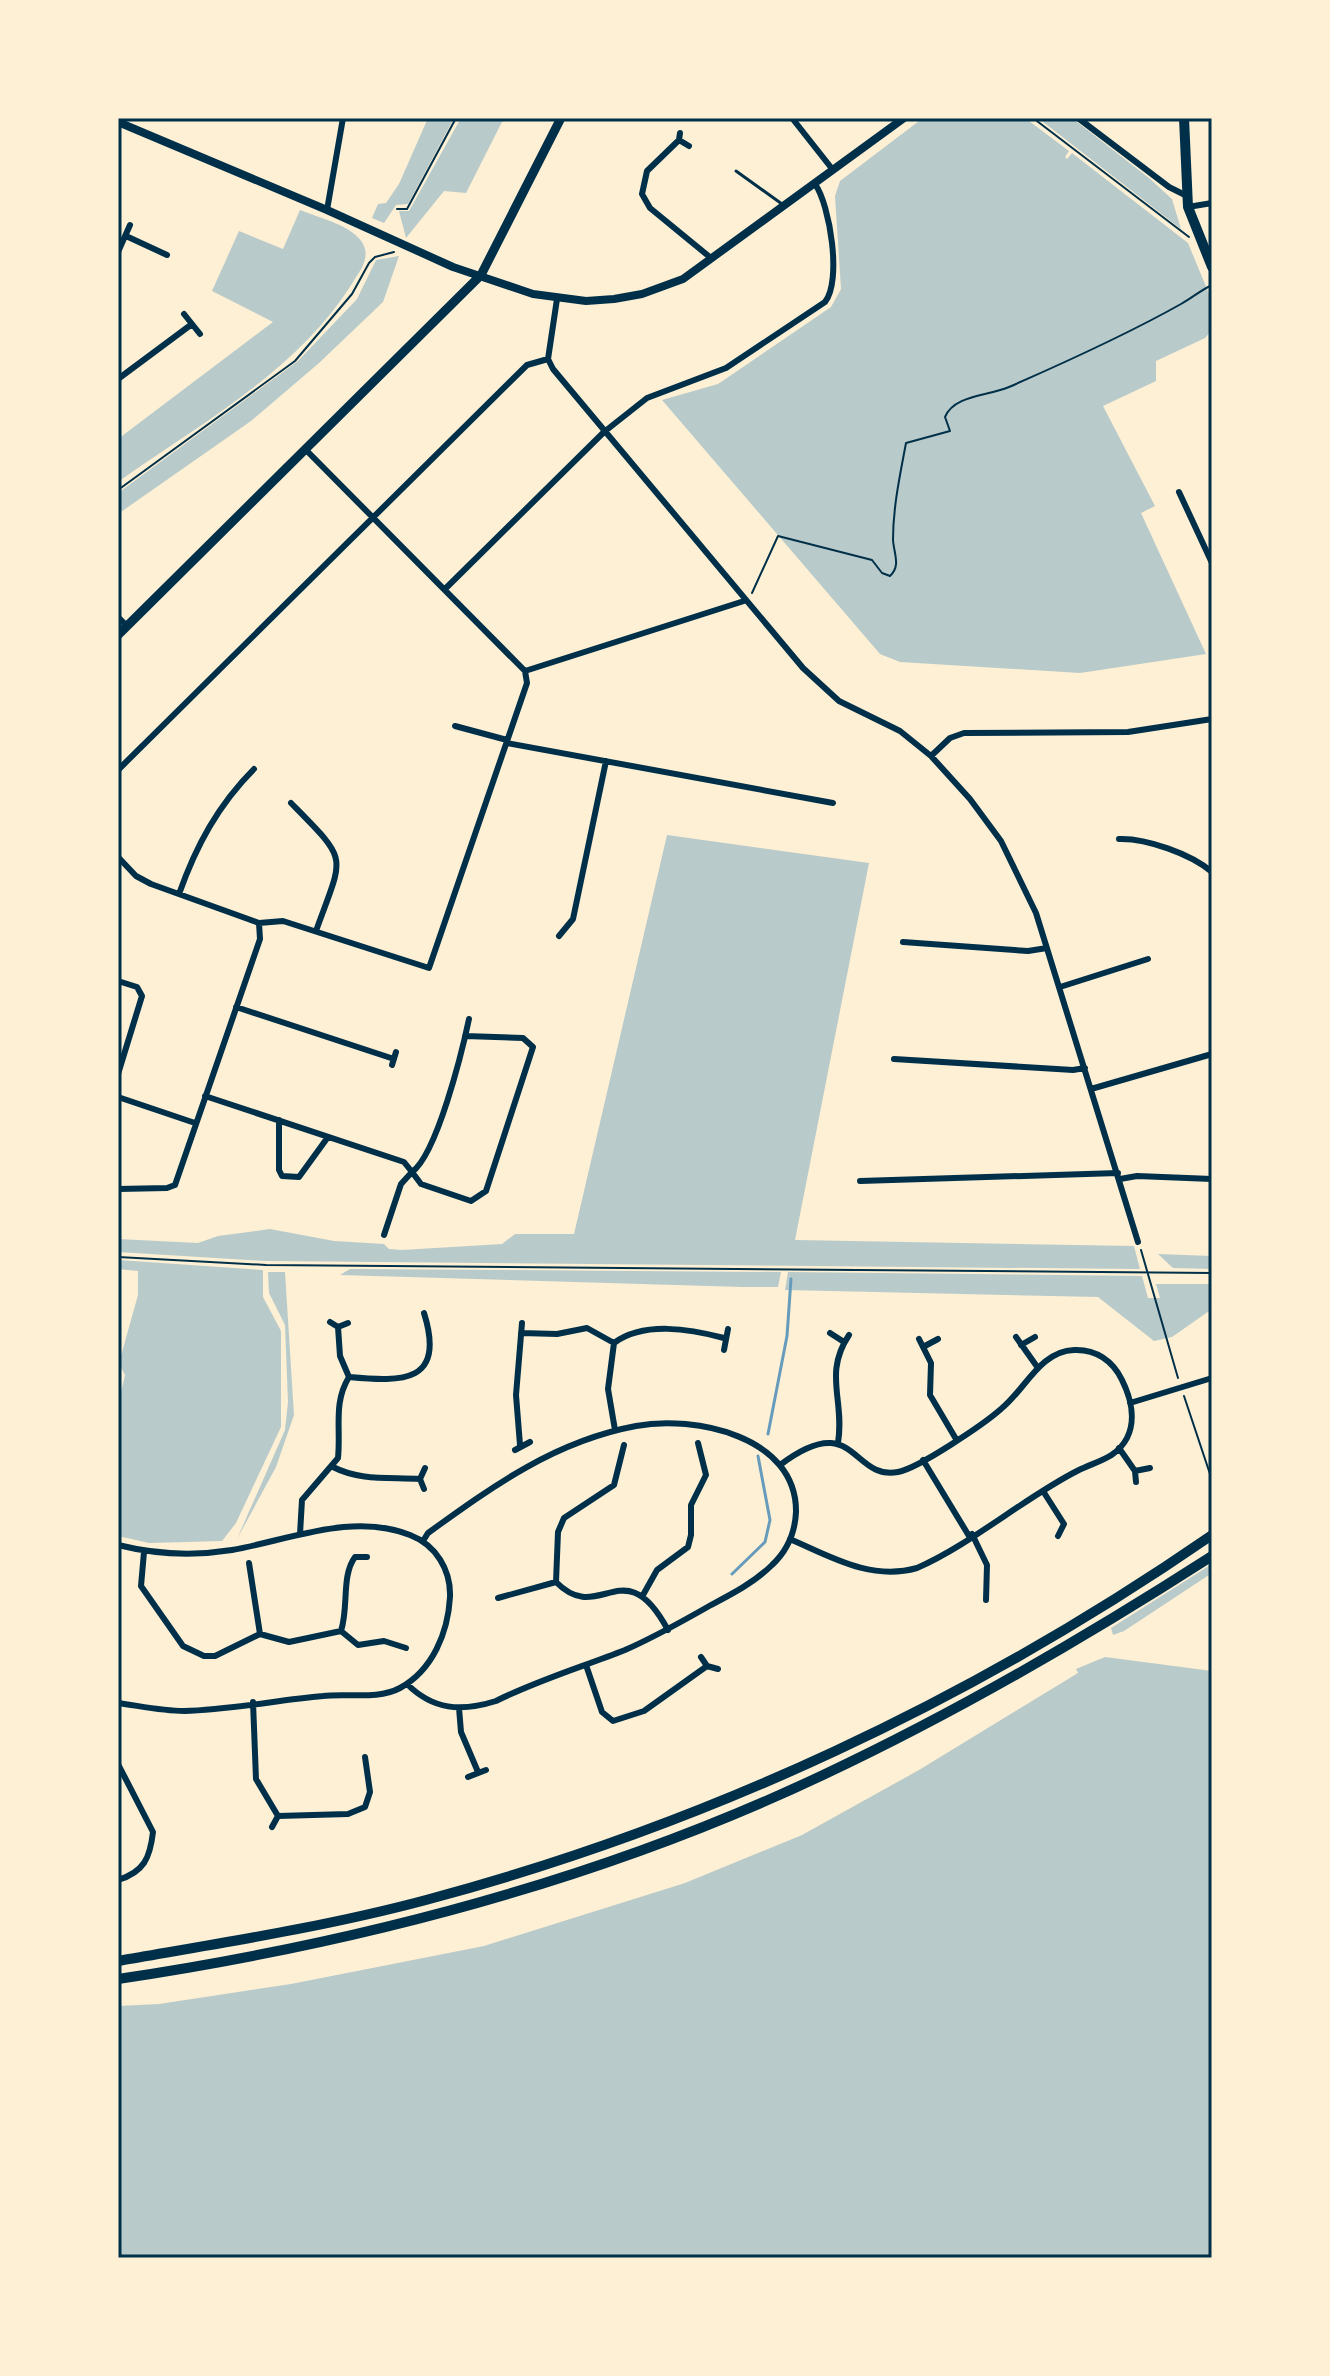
<svg xmlns="http://www.w3.org/2000/svg" width="1330" height="2376" font-family="Rubik,sans-serif">
	<rect width="100%" height="100%" fill="#fdf0d5"/>
	<!-- green -->
	<path fill="#b9caca" d="M428 118H454L408 204 396 205 384 223 372 218 378 204 386 203 399 184Z
		M461 118H504L466 193 444 191 406 238 399 211H409Z
		M923 118H1025L1069 151 1065 157 1067 159 1072 153 1188 243 1212 301V330L1205 338 1156 361V381L1103 406 1155 506 1141 513 1206 654 1080 673 900 662 880 654 662 400 718 384 831 307 841 289 835 196 840 181Z
		M1038 118H1072L1149 178 1172 199 1181 229Z
		M300 210C319 218 360 227 365 249 368 262 359 272 353 282 298 371 201 423 118 482V439L273 322 212 291 239 231 283 249Z
		M399 256 383 302 319 363 251 421 118 514V493L298 361 357 299 376 260Z
		M667 835 869 863 795 1240 1134 1246 1140 1269 266 1261 118 1252V1239L198 1243 218 1236 270 1229 334 1241 384 1244 389 1249 402 1250 502 1244 515 1234H574Z
		M1158 1254 1212 1256V1269L1173 1268Z
		M118 1260 263 1270V1297L281 1331V1427L236 1523 222 1541 149 1543 118 1536V1393L121 1392 125 1375 119 1363 138 1295V1271L118 1269Z
		M350 1269 781 1272 778 1287H742L340 1275Z
		M268 1272H285L294 1415 276 1467 237 1539 285 1430 288 1402 285 1325 269 1293Z
		M788 1272 1142 1276 1148 1298H1160L1156 1284H1212V1309L1172 1337 1154 1341 1098 1297 785 1290Z
		M1212 1564V1573L1124 1631 1113 1635 1111 1628Z
		M1105 1657 1212 1671V2258H118V2006L159 2004 291 1984 484 1946 685 1883 802 1835 919 1770 1078 1673 1076 1669Z"/>
	<g fill="none" stroke-linecap="round" stroke-linejoin="round">
		<!-- stream -->
		<path stroke="#669bbc" stroke-width="3" d="M768 1434 787 1336 791 1279
			M732 1574 765 1542 770 1520 758 1456"/>
		<!-- path -->
		<path stroke="#003049" stroke-width="2" d="M1033 118 1189 237
			M397 209H407L456 118
			M118 490 295 361 352 294 369 263 375 257 394 252
			M752 593 778 536 872 560 882 573 890 576C901 566 894 554 893 540 893 507 900 475 906 443L950 431 945 417C954 395 988 396 1009 387 1066 362 1126 335 1181 304 1192 298 1201 290 1212 285
			M1141 1250 1178 1378
			M118 1257 266 1265 1212 1273
			M1184 1396 1212 1480"/>
		<!-- service -->
		<path stroke="#003049" stroke-width="3" d="M736 171 782 204"/>
		<!-- minor -->
		<path stroke="#003049" stroke-width="6" d="M792 118 833 170
			M1078 118 1169 187 1187 196
			M680 133 679 140 689 146
			M679 140 647 171 642 194 650 208 711 258
			M1188 207 1212 203
			M327 210 343 118
			M126 236 167 255
			M118 252 130 225
			M557 299 548 359 553 369 803 668 839 701 900 731 931 756 970 799 1001 841 1036 913 1138 1242
			M184 314 200 334
			M118 379 192 324
			M306 450 525 671
			M1179 492 1212 563
			M445 589 604 432 647 398 726 368 825 302C842 281 830 205 815 184
			M118 617 127 626
			M455 726 507 740
			M507 743 833 803
			M931 756 950 738 964 733 1128 732 1212 719
			M118 770 527 365 548 359
			M291 803C350 863 344 853 316 931
			M1119 839C1146 838 1191 854 1212 872
			M118 857 136 876 151 884 259 923 283 921 429 968 527 683 525 671 744 601
			M179 894C196 846 218 805 254 769
			M559 936 573 919 606 761
			M903 942 1028 951 1047 948
			M118 981 137 987 142 996 118 1074
			M1060 987 1148 959
			M236 1007 394 1059
			M465 1036 523 1038 533 1047 486 1191 471 1201 421 1184 412 1172C437 1154 462 1052 469 1019
			M894 1059 1073 1070 1085 1068
			M392 1065 396 1052
			M1091 1089 1212 1054
			M205 1096 404 1162 412 1172 401 1184 384 1235
			M118 1097 195 1123
			M279 1120V1170L282 1176 299 1177 328 1137
			M1120 1179 1137 1176 1212 1179
			M860 1181 1118 1173
			M118 1189 167 1188 175 1185 260 939 259 923
			M330 1322 338 1327 348 1323
			M338 1327 340 1356 349 1377
			M521 1333 557 1334 587 1328 614 1343
			M830 1333 844 1342
			M1016 1337 1038 1368
			M919 1339 931 1363 930 1395 956 1439
			M1021 1345 1035 1337
			M923 1347 938 1339
			M724 1350 728 1329
			M1130 1403 1212 1378
			M615 1430 608 1389 614 1343C644 1321 690 1329 724 1338
			M838 1443C845 1400 823 1374 849 1335
			M520 1445 516 1395 522 1323
			M624 1445 614 1485 564 1518 558 1532 556 1582C600 1627 624 1548 668 1630
			M1119 1448 1135 1471 1136 1482
			M515 1450 530 1442
			M923 1460 969 1536
			M780 1465C856 1408 851 1481 898 1472 919 1468 984 1424 1001 1409 1025 1390 1040 1351 1074 1350 1096 1349 1113 1361 1122 1380 1131 1398 1136 1420 1127 1438 1116 1459 1096 1461 1077 1471 1024 1498 970 1545 917 1568 871 1581 831 1557 790 1539
			M333 1467C360 1481 390 1477 420 1479
			M1135 1471 1150 1468
			M424 1489 420 1479 425 1468
			M1043 1491 1064 1524 1058 1536
			M300 1534 302 1500 338 1458C341 1428 333 1403 349 1377 403 1382 446 1383 424 1313
			M972 1534 987 1565 986 1600
			M118 1545C154 1554 195 1556 232 1550 289 1540 353 1512 410 1535 436 1545 451 1570 450 1597 448 1632 433 1670 400 1688 378 1700 347 1693 323 1696 277 1700 230 1710 184 1711 162 1711 140 1706 118 1703
			M144 1552 141 1586 183 1646 204 1656H215L260 1634 289 1642 341 1631 358 1645 384 1641 406 1648
			M249 1563 260 1634
			M643 1595 657 1570 688 1547 691 1535V1505L706 1475 698 1443
			M498 1598 556 1582
			M341 1631C349 1607 341 1576 355 1557H367
			M701 1657 707 1666 718 1669
			M586 1665 602 1712 613 1721 644 1711 707 1666
			M407 1684C433 1710 461 1712 496 1701 538 1680 582 1667 625 1650 655 1637 683 1621 711 1605 732 1594 755 1582 772 1565 787 1551 795 1533 796 1512 797 1436 694 1415 636 1426 555 1441 493 1486 428 1533L423 1541
			M253 1702 256 1779 278 1816 272 1827
			M459 1708 461 1732 478 1772
			M118 1764 153 1832C150 1858 144 1872 118 1880
			M468 1777 486 1770
			M278 1816 348 1814 365 1807 370 1792 365 1757"/>
		<!-- tertiary -->
		<path stroke="#003049" stroke-width="8" d="M118 122 327 210 453 267 533 294 586 301 614 299 642 294 683 279 904 118"/>
		<!-- secondary -->
		<path stroke="#003049" stroke-width="9" d="M118 635 481 275 561 118"/>
		<!-- primary -->
		<path stroke="#003049" stroke-width="10" d="M1184 118 1188 207 1212 267"/>
		<!-- trunk -->
		<path stroke="#003049" stroke-width="10" d="M118 1961C221 1943 325 1927 426 1900 707 1825 973 1700 1212 1535
			M118 1979C359 1943 603 1879 823 1775 959 1711 1086 1637 1212 1556"/>
	</g>
	<!-- border -->
	<rect width="1330" height="2376" fill="none" stroke="#fdf0d5" stroke-width="240"/>
	<rect x="120" y="120" width="1090" height="2136" fill="none" stroke="#003049" stroke-width="3"/>
</svg>
